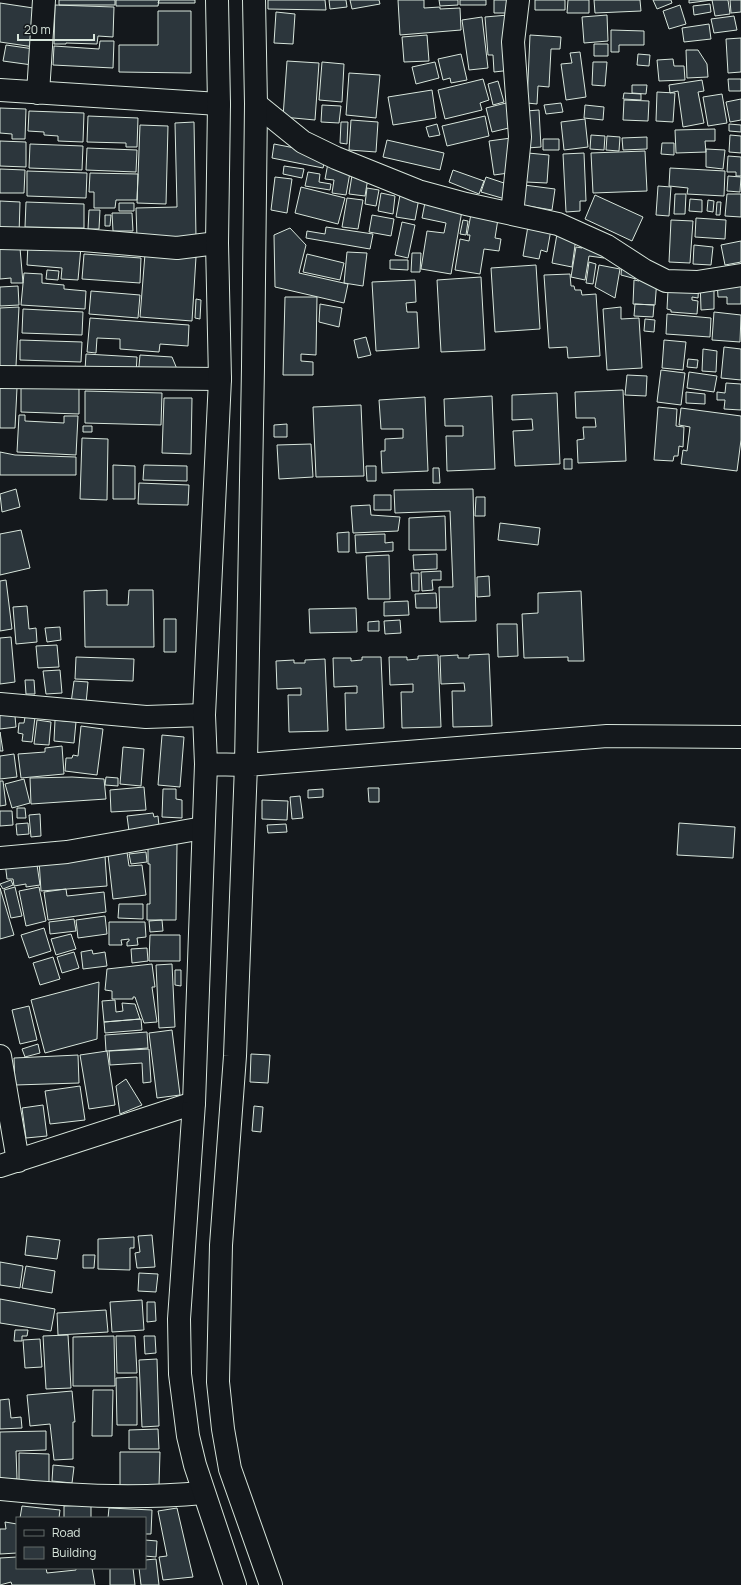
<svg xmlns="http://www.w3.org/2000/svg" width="741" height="1585" font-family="Manrope,sans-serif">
	<rect width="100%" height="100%" fill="#14181c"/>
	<!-- building -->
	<path fill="#2c363c" stroke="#d8e6dc" d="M59 0H115V5H59Z
		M116 0H159L158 6H116Z
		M159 0H195V3H158Z
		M268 0H325L326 10 268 9Z
		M329 0H346L347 7 330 9Z
		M350 0H379L380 4 352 9Z
		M398 0H424V8L440 7V9L460 8 461 30 400 35Z
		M439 0H458V5L440 6Z
		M460 0H486V5H460Z
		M494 0H513L514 13H494Z
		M535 0H565V10H535Z
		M568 0H589V13H567Z
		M594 0H640L641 11 595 13Z
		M653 0H671L672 3 657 9Z
		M689 0H728L730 14 715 16 712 0 689 3Z
		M730 0H741V12L731 13Z
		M0 3 40 9 34 47 0 42Z
		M710 4 711 12 694 15 693 6Z
		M55 5 114 7 113 37 98 36 97 44 66 43V44H54Z
		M680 5 686 24 669 29 663 11Z
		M158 11H191V73L119 72V45H158Z
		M276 12 295 14 293 44 274 43Z
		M508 15 512 70 494 72 493 55H488L485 17Z
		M607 15 608 41 584 43 582 17Z
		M734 16 737 30 714 33 711 19Z
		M482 17 488 68 469 70 462 20Z
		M709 24 711 39 684 42 682 28Z
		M611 30 644 31V45H619V52H611Z
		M427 35 429 61 404 62 402 37Z
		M530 35 561 37 560 49H551L549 87 538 86 537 104 527 103Z
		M741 38V72L728 73 726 39Z
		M100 41H114L113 68 53 65 54 46 99 49Z
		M594 44H608V56H594Z
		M6 45 34 49 32 65 3 61Z
		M686 50H698L707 64 708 77 687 78Z
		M580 52 586 97 566 100 561 64 572 63 570 53Z
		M461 54 467 80 451 83 450 78 443 80 438 59Z
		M638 54 650 55 649 66 637 65Z
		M673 59 674 66H684L685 80 659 81 657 60Z
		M287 61 319 63 315 120 283 117Z
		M322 62 344 64 342 102 319 100Z
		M435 62 439 78 416 84 412 67Z
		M593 62H607L605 86 592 85Z
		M349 73 380 75 376 118 346 115Z
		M483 79 489 100 480 103 482 110 445 119 438 90Z
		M728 79H741V91H729Z
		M702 80 704 91 698 92 704 123 683 127 678 91 670 93 669 85Z
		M498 81 504 102 493 105 488 84Z
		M632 85H647L646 94 632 93Z
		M432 90 436 118 393 125 388 97Z
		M657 92 675 93 673 122 656 121Z
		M624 93 641 94V100L623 99Z
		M722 94 727 123 708 126 703 97Z
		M741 99V120L730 122 726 102Z
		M624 100 649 101 648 121 623 120Z
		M506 103 513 127 492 132 486 108Z
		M561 103 563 112 546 114 544 105Z
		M322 105 341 106 339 123 321 122Z
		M585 105 604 107 603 120 584 118Z
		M0 108 26 109 25 139H12V134L0 133Z
		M539 110 541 147 527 148 526 111Z
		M29 111 84 113 83 142 58 141V136L44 135V132L28 131Z
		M88 116 138 118 137 147H126V143L87 142Z
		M485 116 489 136 447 146 442 126Z
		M585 119 588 147 564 150 561 122Z
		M351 120 378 122 376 152 349 150Z
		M194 122 196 238 137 239 136 208 177 207 175 123Z
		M341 122H348L347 144 340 143Z
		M437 124 440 135 429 137 426 127Z
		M729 124 741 125V132L729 131Z
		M140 125 168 126 166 204 137 203Z
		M715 129V141H705L706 152 676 153 675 130Z
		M591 135 605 136 604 150 590 149Z
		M730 135 741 136V153L729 152Z
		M607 136 620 137 619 151 606 150Z
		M647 137V149L623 150 622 138Z
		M511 138 516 172 494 175 489 141Z
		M543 139H559V150H543Z
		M387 140 444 153 440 170 383 157Z
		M0 141 26 142V167L0 166Z
		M662 143H674V155L661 154Z
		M30 144 83 146 82 170 29 168Z
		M274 144 326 154 323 168 272 158Z
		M87 148 137 150 136 172 86 170Z
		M706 149 725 150 723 169 706 167Z
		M645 151 647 191 593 193 591 153Z
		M528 153 549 155 547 183 526 182Z
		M584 153 586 201H580V211L566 212 563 154Z
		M728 156 741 157V176H736V172H727Z
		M328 163 351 167 346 195 332 193 334 180 325 179Z
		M284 166 304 169 302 178 283 174Z
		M670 168 725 171 724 196 687 194 688 188 669 186Z
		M0 169 25 170 24 193H0Z
		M353 169 369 172 365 196 349 194Z
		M453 170 484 181 479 194 449 182Z
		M27 171 87 173 86 198 27 196Z
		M308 172 320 174 319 182 331 184 330 190 305 186Z
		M90 173 138 174 137 200H116L115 208H94V192H89Z
		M728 176 741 177 740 192 727 191Z
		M275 177 292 179 287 213 271 210Z
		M486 177 510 185 505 199 481 192Z
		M402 184 421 187 415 220 396 217Z
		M524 185 555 189 552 210 522 205Z
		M658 186 671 187 669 216 656 215Z
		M301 187 345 198 338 224 295 213Z
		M367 188 379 190 376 206 365 204Z
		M427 192 464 199 451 274 421 269 427 231 444 233 446 223 422 218Z
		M381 193 395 196 393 214 378 211Z
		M675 194H686L685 214H674Z
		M727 194H741V217L725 216Z
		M595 195 643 217 632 241 585 219Z
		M347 198 363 200 358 229 342 227Z
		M690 199 702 200V212L689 211Z
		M708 200 714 201 713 212 707 211Z
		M0 201 20 202 19 235 0 234Z
		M26 202 84 204V228L25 227Z
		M717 202H721L720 215H716Z
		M119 203H134V211H119Z
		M89 210H100L99 229H88Z
		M112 213H132L133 231H113Z
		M471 214 498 219 495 238 501 239 499 251 484 249 480 274 455 270 460 239 469 241 470 235H467Z
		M105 215H111L110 226H105Z
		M372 215 394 219 391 236 369 232Z
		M696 218 726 220 725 239 695 237Z
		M463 220 468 221 466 235 460 234Z
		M529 220 552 224 547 252 541 250 539 259 523 256Z
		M671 220 693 221 690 263 669 262Z
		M402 222 415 225 408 258 395 255Z
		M326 227 373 234 370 249 306 238 307 231 325 234Z
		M290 228 306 245 299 273 348 284 344 303 275 287 274 235Z
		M558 228 577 231 572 267 552 263Z
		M583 239 606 243 604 258 589 256 585 280 571 277 576 247 582 248Z
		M741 241V262L725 265 721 245Z
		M28 243 81 247 78 280 61 279 62 268 27 265Z
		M694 245 713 247 711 265 693 264Z
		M20 248 23 283H11V278L0 279V249Z
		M347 252 367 253 363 286 344 283Z
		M412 253H421L420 272H411Z
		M84 254 141 258 140 283 82 279Z
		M145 254 196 257 192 321 140 317Z
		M307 254 344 263 340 280 303 272Z
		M390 260H408V270L390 269Z
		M589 262 596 264 593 284 586 283Z
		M622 262 637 267 636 279 621 275Z
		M536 265 540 329 495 332 491 268Z
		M599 265 620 269 615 298 595 287Z
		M47 270 59 271 58 280 46 279Z
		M640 272 657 279 655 305 633 304 634 280 639 281Z
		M24 273 42 274V283L64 285V289L86 291 85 309 21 305Z
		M570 274 571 286H574L575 290H581L582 295 596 294 600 356 568 358 567 347 549 348 544 275Z
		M481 277 485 350 441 352 437 280Z
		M700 279H714V309L701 310Z
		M415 280 416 302 406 303 407 312H417L419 348 376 351 372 282Z
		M699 280 698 298 692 297V300L698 301 697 314 671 312V310L667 309 668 290Z
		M741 280V304H727V297H718L717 281Z
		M18 286 19 305 0 306V287Z
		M91 291 140 295 138 318 89 314Z
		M285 297H317L316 355 301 354V361L313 362V375H283Z
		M196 299 201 300 200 319 195 318Z
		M320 304 342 308 339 327 319 322Z
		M635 304 654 305 653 317 634 316Z
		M19 307 16 366 0 367V308Z
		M621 307V319L639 318 642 368 607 370 603 309Z
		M23 309 83 312 82 335 22 333Z
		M714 312 741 315 740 342 712 340Z
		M667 314 711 318 710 337 666 334Z
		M90 318 189 325 188 346 160 344 159 352 120 349V339L97 338 96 353 87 352Z
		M645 319 655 320 654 332 644 331Z
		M366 337 371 355 358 358 354 340Z
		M20 340 82 342 81 362 20 360Z
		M664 340 686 342 683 370 662 368Z
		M724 347 741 349V380L721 378Z
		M703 349 717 351 716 372 702 371Z
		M86 354 137 357 136 374 85 370Z
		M140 355 172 357 182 381 138 377Z
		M688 359 698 360 697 368 687 367Z
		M661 370 685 373 681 405 657 402Z
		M689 372 717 376 714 392 687 388Z
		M627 375 647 376 646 396 625 395Z
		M726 383 741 384V410L724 409 725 400H717V392L725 393Z
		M21 386 79 387V414L21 412Z
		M0 387 17 388 15 428H0Z
		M623 390 626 461 578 463 577 440 584 439 583 427H596L595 418H576L575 392Z
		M85 391 162 393 161 425 85 423Z
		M686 392 705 394V404L686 403Z
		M557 393 560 464 515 466 513 431 533 430 532 419 512 420V395Z
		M492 396 495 469 447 471 446 436H463V426H445L444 399Z
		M425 397 428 471 382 473 381 451H385V439L403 438V429H381L379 400Z
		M164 398H192L191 454 162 453Z
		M361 405 364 476 316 477 313 407Z
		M658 407 677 409 676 426 684 427 683 447 679 446 678 456H674L673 461 654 460Z
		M681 408 741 416V440L737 471 681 464 683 450 687 451 690 427 679 425Z
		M19 415H25V421L64 423V416H78L76 455 17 452Z
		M287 424V437H274V425Z
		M83 426H92V432H83Z
		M82 438 108 439 107 500 80 499Z
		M311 444 313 477 279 479 277 445Z
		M0 452 15 455 76 457V475H0Z
		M564 459H572V469H564Z
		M113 465 135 466V499H113Z
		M144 465 187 466V481L143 480Z
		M366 466H376V481H367Z
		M433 468H439L440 483H433Z
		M139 483 189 485 188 505 138 504Z
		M16 489 20 507 2 512 0 494Z
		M473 489 476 621 440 622 439 587H453L450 511 395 513 394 490Z
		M374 495H391V510H374Z
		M476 497H485V516H475Z
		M370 505 371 515 400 517 398 531 353 533 351 506Z
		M445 516 446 550H409V518Z
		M500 523 540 528 538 545 498 540Z
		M21 530 30 568 0 575V534Z
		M349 532V552H338L337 533Z
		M385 534V543L393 542V551L356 553 355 535Z
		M437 554V569L414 570 413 555Z
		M389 555 390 599H368L366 556Z
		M441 571V580H432L433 590 422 591 421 572Z
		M411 573H419V591H412Z
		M489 576 490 596 477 597V577Z
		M6 580 12 629 0 631V581Z
		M107 590V605H128L129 590H153L154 647H85L84 591Z
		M581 591 584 661H568V657L524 658 522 614 538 613V593Z
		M436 593 437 608H416L415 594Z
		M408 601 409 615 384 616V602Z
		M27 606 29 629 36 628 37 642 16 644 13 607Z
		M356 608 357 632 310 633 309 609Z
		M164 619H176V652H164Z
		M400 620 401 633 385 634 384 621Z
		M379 621V631H368V622Z
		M497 624H517L518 656 498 657Z
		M60 627 61 640 47 642 45 628Z
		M11 637 15 682 0 684V638Z
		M57 645 59 667 38 668 36 646Z
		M489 654 492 726 453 727 452 691H465L464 683 441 684 440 656 458 655V658H469V655Z
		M438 655 441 727 402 728 401 692H413V684L390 685 389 657H407V660L418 659V656Z
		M76 657 134 659 133 681 75 679Z
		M362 657H381L384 728 346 730 345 693H357V686L334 687 333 658H351V661L362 660Z
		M325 659 328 731 289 732 288 695H301V688L277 689 276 661 294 660V663H305V660Z
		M60 670 62 693 46 694 43 671Z
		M25 680H34L35 694H26Z
		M74 681 88 682 86 704 71 703Z
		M0 715 15 716 16 727 0 729Z
		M25 717H35L32 742 22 741 23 734 18 733 19 723H24Z
		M37 720 51 722 49 745 34 744Z
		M55 720 76 722 74 743 54 741Z
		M81 726 103 729 97 775 65 771 66 758H72L73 755 78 756Z
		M0 732 3 751H0Z
		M162 735 184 737 180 787 158 785Z
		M62 746 64 774 21 778 18 754 45 752V748Z
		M123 747 144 749 141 786 120 784Z
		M14 754 17 777 0 779V756Z
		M72 777 104 779 106 799 31 804 30 778Z
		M106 777 118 778V786L105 785Z
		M24 779 30 803 12 808 5 784Z
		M0 781H3L6 805 0 806Z
		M144 787 146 810 111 812 110 790Z
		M368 788H379V802H369Z
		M163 789H176V799L182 800V818L162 817Z
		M323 789V797L308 798V790Z
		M300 796 303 818 292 819 290 797Z
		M262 800 288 801 287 820 262 819Z
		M17 808H25L26 818H17Z
		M0 811H12L13 825 0 826Z
		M153 813 154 817 158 816 159 826 129 831 127 816Z
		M40 814 41 836 31 837 29 815Z
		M28 823 29 834 17 835 16 824Z
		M679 823 735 827 733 858 677 855Z
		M286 824 287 832 268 833 267 825Z
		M148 843 177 844 176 920H147V904H150V864H148Z
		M127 852 129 866 142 865 146 895 113 899 108 855Z
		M146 852 147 862 131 864 129 854Z
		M105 856 107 886 41 891 39 860Z
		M36 858 40 885 26 887V884L14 886 13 879H7L5 862Z
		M11 880 13 885 3 889 0 884Z
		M15 887 22 916 11 918 4 890Z
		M39 887 46 921 26 926 19 891Z
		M0 888 14 935 0 939Z
		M66 889 67 896 104 892 106 912 48 920 44 892Z
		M119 904H143V919L118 918Z
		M105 916 107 934 78 938 76 920Z
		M74 919 76 931 50 934 49 922Z
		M162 920 163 931 150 932 149 921Z
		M109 922H145L146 937 137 938 138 945 127 946V942L129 941V939L121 940 122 945H109Z
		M44 928 51 951 29 958 21 935Z
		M71 934 76 949 56 955 51 939Z
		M150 935H180V961H149Z
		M147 948 148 961 132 963 131 949Z
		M92 950 93 954 105 952 107 966 83 969 81 952Z
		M74 952 79 968 62 973 57 957Z
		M53 957 60 979 40 985 33 963Z
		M152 964 155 987H152L157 1022 144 1023 135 997H133V999H112V991L105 990 107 969Z
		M172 964 175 1027 159 1028 156 965Z
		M175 970H181V986L175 985Z
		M99 982 97 1039 45 1053 31 1000Z
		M115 1000 116 1012 123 1011 122 1003 135 1004 140 1019 104 1022 102 1001Z
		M29 1006 37 1040 20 1044 12 1010Z
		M141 1019 142 1030 105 1033 104 1022Z
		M172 1030 180 1095 157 1098 149 1033Z
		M147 1032 148 1048 106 1051 105 1035Z
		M38 1044 40 1053 25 1057 22 1049Z
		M149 1049 151 1082 143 1083 142 1063 110 1065 109 1051Z
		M107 1051 115 1105 89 1109 80 1055Z
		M251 1054 270 1055 268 1083 250 1082Z
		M78 1055 79 1083 15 1085 14 1058Z
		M126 1079 142 1105 120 1114 116 1086Z
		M80 1086 85 1120 50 1124 45 1091Z
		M43 1105 47 1136 26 1138 22 1108Z
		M254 1106 263 1107 261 1132 252 1131Z
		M152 1235 155 1267 137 1268 135 1253 140 1252 138 1236Z
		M27 1236 60 1240 57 1259 25 1255Z
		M134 1237V1248H130V1270L98 1269V1239Z
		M83 1255H95L94 1268H83Z
		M0 1262 23 1266 20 1288 0 1285Z
		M26 1266 55 1271 52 1293 22 1288Z
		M139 1273 158 1274 156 1292 138 1291Z
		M0 1299 55 1309 51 1331 0 1323Z
		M142 1300 144 1330 112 1332 110 1302Z
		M147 1302H155L156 1321 147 1322Z
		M106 1310 108 1332 58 1335 57 1313Z
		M15 1330H28L27 1336H22V1341H14Z
		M68 1335 71 1388 46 1389 43 1336Z
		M114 1336 115 1386H73V1337Z
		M116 1336H135L137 1373H117Z
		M144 1336H155L156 1353 145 1354Z
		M40 1339 42 1367 25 1368 23 1340Z
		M157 1359 159 1426 142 1427 139 1360Z
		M137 1377V1425H117L116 1378Z
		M93 1390H113L112 1436H92Z
		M72 1391 75 1422H73V1459L54 1460 50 1424 30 1426 27 1395Z
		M9 1399 11 1418 21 1417 22 1428 0 1429V1400Z
		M158 1429 159 1449H129V1430Z
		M46 1431V1450L16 1451 17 1479H0V1432Z
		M120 1452H160L159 1486 120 1485Z
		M19 1453 49 1454V1482L19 1481Z
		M53 1465 74 1467 72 1483 52 1481Z
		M91 1505V1518H64V1506Z
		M22 1506 60 1510 59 1518H20Z
		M109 1508 152 1510 151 1534H145V1518H108Z
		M177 1508 193 1577 163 1580 159 1557 167 1556 158 1511Z
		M5 1522 17 1524V1553L0 1554V1529H6Z
		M145 1540 157 1541 156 1557 145 1556Z
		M17 1557V1568H46L47 1573 76 1570V1568H92L95 1585H12L11 1582 0 1585V1558Z
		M156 1559 159 1585H141L139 1568H145V1560Z
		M110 1568H133L135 1585H110Z"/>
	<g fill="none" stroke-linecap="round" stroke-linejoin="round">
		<!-- minor casing -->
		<g stroke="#d8e6dc" stroke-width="24">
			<path id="minor" d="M0 90 219 104
				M38 93 44 0
				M256 104 303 142 336 158 418 191 466 204 558 224 607 246 644 270 666 281 697 282 741 275
				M512 214 520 137 513 42 518 0
				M0 238 83 240 177 248 217 243
				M0 377 220 379
				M0 704 146 717 204 715
				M0 858 67 852 203 828
				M0 1056 18 1161
				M0 1166 194 1103
				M0 1489C67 1496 135 1499 203 1493"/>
		</g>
		<!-- tertiary casing -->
		<g stroke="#d8e6dc" stroke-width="24">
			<path id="tertiary" d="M217 0 219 104 217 243 220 379 204 715 206 764 194 1103 179 1319 180 1374 188 1436 195 1465 235 1585
				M254 0 256 104 253 367 246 765 235 1056 221 1245 218 1382 223 1429 230 1469 271 1585
				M206 764 246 765 607 736 741 737"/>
		</g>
		<!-- minor -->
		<use href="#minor" stroke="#14181c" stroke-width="22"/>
		<!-- tertiary -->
		<use href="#tertiary" stroke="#14181c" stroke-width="22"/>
	</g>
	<!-- legend -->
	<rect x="16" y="1517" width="130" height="52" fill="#14181c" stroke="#626a69"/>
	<rect x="24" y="1530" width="20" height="6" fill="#14181c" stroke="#626a69"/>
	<text x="52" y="1537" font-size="12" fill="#d8e6dc">Road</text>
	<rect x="24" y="1547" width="20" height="12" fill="#2c363c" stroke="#626a69"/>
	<text x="52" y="1557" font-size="12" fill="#d8e6dc">Building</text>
	<!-- scale -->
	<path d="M18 34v6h76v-6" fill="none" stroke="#d8e6dc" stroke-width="2"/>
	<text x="24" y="34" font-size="12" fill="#d8e6dc" stroke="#14181c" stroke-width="3" paint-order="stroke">20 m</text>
</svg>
